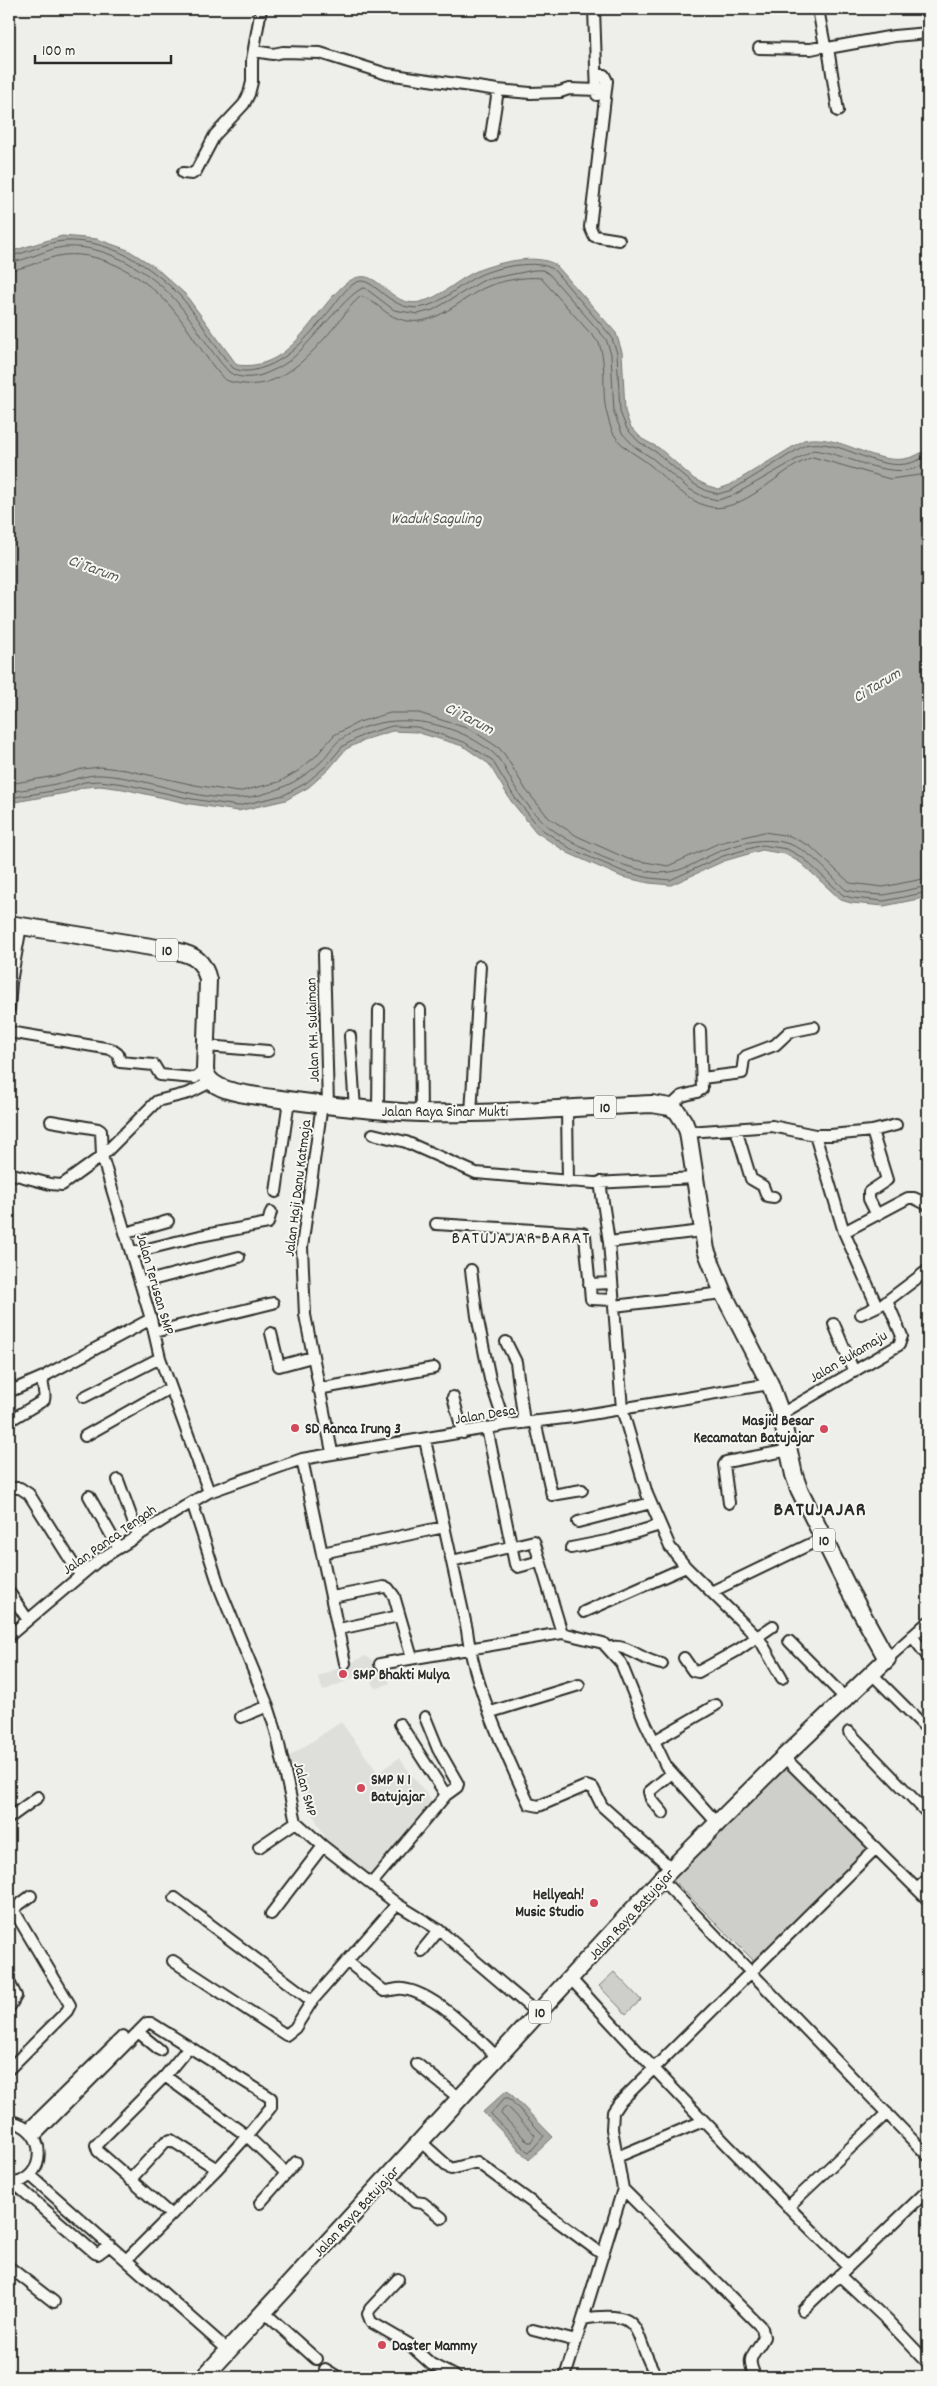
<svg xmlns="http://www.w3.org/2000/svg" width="937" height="2386" font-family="Dekko,sans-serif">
	<rect width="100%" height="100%" fill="#eeeeea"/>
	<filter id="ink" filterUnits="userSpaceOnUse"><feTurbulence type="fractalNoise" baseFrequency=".02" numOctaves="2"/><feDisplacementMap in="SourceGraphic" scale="10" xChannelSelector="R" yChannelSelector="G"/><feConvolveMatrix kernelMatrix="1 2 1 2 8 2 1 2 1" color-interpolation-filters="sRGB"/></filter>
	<g filter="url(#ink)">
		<!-- built -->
		<path fill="#dededb" d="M366 1656 386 1670 390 1683 376 1689 367 1672 323 1691 318 1677Z
			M341 1722 378 1773 399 1758 434 1804 371 1879 327 1841 284 1760Z"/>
		<!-- green -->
		<path fill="#cececa" stroke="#7c7c7a" d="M789 1765 871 1847 755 1962 673 1880Z
			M614 1972 641 2000 626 2014 599 1986Z"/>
		<!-- water -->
		<path fill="#a6a6a3" stroke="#757573" d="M62 236 97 239 128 250 155 267 185 294 237 365C291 372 311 314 344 285 377 257 386 309 420 302 441 298 459 278 479 270 500 262 537 253 556 265L616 333 622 352 625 411 630 426 642 439 659 448 694 479 708 486 719 489 730 485 804 440C847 431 887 481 928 448V897L884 906 851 903 841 900 801 863 785 854 762 850 724 861 671 885 649 883 622 877 568 853 536 832 511 801 489 764 463 746 416 732 392 731 367 739 346 749 329 769 309 787 286 800 238 811 191 804 123 789 100 786 85 787 66 793 9 803V252Z
			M507 2090 553 2137 529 2160 483 2112Z"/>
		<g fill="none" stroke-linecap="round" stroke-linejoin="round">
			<!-- shore -->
			<path stroke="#5c5c5b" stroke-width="1" d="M9 256C27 254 45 242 64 241 109 239 151 265 181 297 201 319 213 346 233 368 242 373 253 371 262 368 291 359 312 332 331 309 338 300 346 287 357 282 374 274 391 317 427 306 446 300 462 283 480 275 497 267 537 259 553 269L611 336 617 353 620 412 627 429 639 442 656 452 692 483 707 491 718 494 732 490 805 445C846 435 887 486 928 454
				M9 262C28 261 45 249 64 247 106 244 150 271 177 302 196 324 209 351 229 372 238 379 252 378 262 375 272 371 281 367 289 361 305 350 353 286 365 288L394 310 418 314 433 310 484 280 534 270H543L549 274 606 339 611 354 614 413 622 433 635 447 652 458 689 489 704 497 718 500 734 495 813 450C847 453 897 486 928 462
				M9 270C28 269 45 257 64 255 104 251 146 278 171 307 190 329 203 356 223 378 230 383 237 383 245 384 285 389 318 346 341 319 347 311 353 302 361 296 379 302 385 318 408 321 436 325 460 300 484 288 499 281 525 276 541 278L599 343C608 367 600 394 608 418 610 424 611 431 615 436 624 450 638 455 650 465 668 480 697 513 724 507 757 500 782 468 813 457L890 479 920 475 928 472
				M9 784 61 775 82 769 101 767 126 770 195 785 238 792 279 782 298 771 316 756 334 735 359 722 390 713H419L470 729 499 748 505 755 526 790 549 818 577 836 628 859 668 866 719 843 764 832 790 836 810 846 850 883 883 887 928 878
				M9 792C26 789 43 787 60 783 75 780 87 774 102 775 154 778 208 808 260 795 284 789 304 778 322 761 328 754 333 745 340 740 379 713 427 717 467 736 476 741 492 750 498 758 507 769 511 783 520 795 527 804 536 816 544 823 570 845 619 867 652 872 670 875 685 869 701 860 734 843 775 829 808 854 822 864 833 878 846 890L867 894 884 895 928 886
				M9 798 65 789 84 782 100 781 124 784 192 799 238 806 284 795 306 783 326 766 343 746 365 734 392 726 417 727 464 742 492 760 515 798 540 828 571 849 624 872 650 878 670 880 723 856 762 845 787 849 803 858 843 895 852 898 884 901 928 892
				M505 2098H509L544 2136 530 2152 527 2151 491 2114Z
				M505 2107H508L535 2135 531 2142H528L501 2114Z"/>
			<!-- minor casing -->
			<g stroke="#2b2b2b" stroke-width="14">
				<path id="minor" d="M594 9 597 95
					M818 9 825 46 828 48 838 111
					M759 48 811 49 825 46
					M828 48 894 36 928 33
					M254 51 273 54 283 52 320 53 387 74 498 90 530 93 560 92 569 89 598 90
					M597 73 604 75 607 81 590 227 594 236 619 240
					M491 136 498 90
					M183 173 192 174 196 171 215 135 244 104 249 94 252 82V60L261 9
					M324 954 328 1105
					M9 1009 11 982 21 926
					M420 1010 421 1113
					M9 1032 111 1049 118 1054 120 1062 154 1065 160 1075 195 1078 205 1069
					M350 1036 355 1109
					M206 1046 268 1051
					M702 1078 742 1073 744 1058 746 1056 775 1045 789 1032 814 1027
					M322 1104 302 1247 305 1315 332 1452
					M670 1107 682 1096 697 1092 702 1089 700 1030
					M567 1109 568 1182
					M378 1111 379 1010
					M471 1113 480 966
					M51 1121 98 1129 101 1131 102 1156 151 1319 160 1358 209 1492
					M736 1129 751 1179 763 1186 767 1196 774 1197
					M872 1131 887 1180 869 1192V1199L877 1215
					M688 1132 772 1126 815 1135H831L872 1131 896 1125
					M373 1134 406 1142 476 1173 594 1183 695 1178
					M815 1135 844 1232 877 1306
					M9 1173 50 1184 62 1185 102 1156 157 1101 189 1093 211 1082
					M600 1182 609 1242 622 1409 647 1494 670 1547 686 1567 760 1640 782 1678
					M276 1192 289 1100
					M436 1224 583 1233 585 1236 591 1299 613 1300
					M844 1232 908 1198H914L928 1205
					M126 1233 168 1221
					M609 1242 702 1231
					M131 1253 200 1236 268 1223 271 1212
					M471 1270 477 1316 490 1379 505 1425
					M140 1283 239 1257
					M589 1284 611 1283
					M614 1306 723 1293
					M861 1314 882 1304
					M834 1324 854 1372
					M154 1332 273 1303
					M271 1333 279 1366 312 1357
					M506 1342 516 1362 524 1423
					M9 1382 13 1390 43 1377
					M318 1389 434 1368
					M84 1397 160 1358
					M453 1397 463 1433
					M781 1414 899 1345 902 1336 887 1301 928 1270
					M9 1421 44 1400C47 1390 37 1382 48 1374L151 1319
					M535 1421 552 1495 582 1490
					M487 1428 515 1564 518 1567 540 1561
					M85 1436 170 1388
					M425 1440 467 1630C473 1683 506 1755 529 1804L539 1806 586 1786 593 1788 602 1806 672 1869
					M302 1459 345 1663
					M118 1480 138 1535
					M9 1488H20L29 1494 80 1575
					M89 1496 118 1547
					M192 1502 220 1589 268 1706 276 1731 296 1822 323 1846 397 1904 439 1930 538 2014
					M729 1503 724 1465 726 1462 790 1450
					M578 1522 651 1503
					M571 1548 611 1540 660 1525
					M322 1553 444 1527
					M452 1561 534 1541 562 1633
					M9 1592 28 1620
					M711 1592 823 1538
					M332 1597 384 1587 388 1588 394 1596 412 1658
					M584 1612 686 1567
					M339 1629 399 1616
					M9 1636 99 1560 192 1502 209 1492 302 1459 505 1425 573 1417 770 1384
					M912 1636 928 1657
					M789 1641 846 1699
					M608 1648C627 1642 641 1661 662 1664
					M684 1658 693 1671 698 1672 738 1650 773 1626
					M887 1659 928 1622
					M380 1664 562 1633 603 1643 621 1663 644 1720 666 1766 718 1824
					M872 1674 928 1730
					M491 1712 579 1685
					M241 1717 268 1706
					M425 1717 438 1749 458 1784 457 1787 446 1795
					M849 1732 928 1814
					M654 1741 716 1705
					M784 1757 928 1900
					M663 1813 651 1799 649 1792 672 1773
					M9 1818 38 1797
					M259 1847 296 1822
					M661 1879 928 2156
					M372 1883 446 1795 400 1724
					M917 1889 928 1879
					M175 1898 312 2001
					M9 1912 31 1896
					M271 1914 323 1846
					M422 1951 439 1930
					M173 1961 286 2035 295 2028 312 2001 397 1904
					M348 1962 384 1991C390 1991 398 1988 403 1989 436 1993 475 2036 498 2058
					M571 1979C660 2077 753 2173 848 2266
					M9 1982 16 1996 9 2008
					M138 2032 160 2050
					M417 2064 459 2098
					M9 2069 67 2011 70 2005 13 1909
					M165 2076 247 2136 286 2173
					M9 2121C48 2127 49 2180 10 2184
					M28 2129 123 2036
					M34 2137 147 2023H151L271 2098V2107L247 2136 217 2169 126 2260
					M421 2142 451 2169 477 2162 602 2254
					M617 2157 703 2121
					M30 2175 229 2351
					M388 2176 415 2202 423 2203 442 2218
					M130 2180 165 2142 171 2140 217 2169
					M15 2184 95 2253 98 2254 110 2245
					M623 2189 762 2328 764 2337C755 2355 744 2356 756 2377
					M260 2203 296 2162
					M788 2207 887 2113
					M171 2215 98 2151 96 2145 165 2076 188 2048
					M9 2267 54 2302
					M839 2275 887 2320 928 2363
					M398 2279 370 2309 368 2314 371 2322 409 2344 431 2364 456 2377
					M803 2310 928 2190
					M264 2312 316 2359
					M583 2319C648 2308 631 2334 656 2375L667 2377
					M533 2330 576 2341
					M325 2369 338 2377
					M565 2377 623 2189 612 2129 613 2112 619 2103 876 1848"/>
			</g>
			<!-- trunk casing -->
			<g stroke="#2b2b2b" stroke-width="20">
				<path id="trunk" d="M9 924 176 951C194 955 204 961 208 980L205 1069C207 1093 253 1095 273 1098 322 1105 371 1111 420 1113 497 1115 575 1107 652 1104L670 1107 677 1111 684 1122 688 1132 706 1250 723 1293 770 1384 781 1414 794 1475 799 1489 849 1590 887 1659 784 1757 661 1879 204 2377"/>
			</g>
			<!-- minor -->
			<use href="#minor" stroke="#f6f6f2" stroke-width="10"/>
			<!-- trunk -->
			<use href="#trunk" stroke="#f6f6f2" stroke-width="16"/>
		</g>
	</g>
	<!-- markers -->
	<g fill="#d1495b" stroke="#f6f6f2" stroke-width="2">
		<circle cx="295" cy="1428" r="5"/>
		<circle cx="824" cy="1429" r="5"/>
		<circle cx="343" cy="1674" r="5"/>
		<circle cx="361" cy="1788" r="5"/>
		<circle cx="594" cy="1903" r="5"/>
		<circle cx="382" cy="2345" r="5"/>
	</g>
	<g text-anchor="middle" stroke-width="4" stroke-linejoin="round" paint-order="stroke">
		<!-- shield labels -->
		<g fill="#f6f6f2" stroke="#686867" stroke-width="1">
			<rect x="156" y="938.5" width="22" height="23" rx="4"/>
			<rect x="594" y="1095.5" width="22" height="23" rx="4"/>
			<rect x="813" y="1528.5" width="22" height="23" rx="4"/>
			<rect x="529" y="2000.5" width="22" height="23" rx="4"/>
		</g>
		<g font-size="14" font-weight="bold" fill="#2b2b2b">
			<text x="167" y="955">10</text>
			<text x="605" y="1112">10</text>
			<text x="824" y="1545">10</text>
			<text x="540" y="2017">10</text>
		</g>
		<!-- street labels -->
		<g font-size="15" fill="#2b2b2b" stroke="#f6f6f2">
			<text transform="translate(312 1030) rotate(-92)" y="5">Jalan KH. Sulaiman</text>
			<text x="445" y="1116">Jalan Raya Sinar Mukti</text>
			<text transform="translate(297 1188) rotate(-83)" y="5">Jalan Haji Danu Katmaja</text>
			<text transform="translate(156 1284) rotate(74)" y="5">Jalan Terusan SMP</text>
			<text transform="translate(848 1356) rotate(-31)" y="5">Jalan Sukamaju</text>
			<text transform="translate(485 1414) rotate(-9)" y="5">Jalan Desa</text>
			<text transform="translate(109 1539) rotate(-35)" y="5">Jalan Panca Tengah</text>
			<text transform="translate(306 1789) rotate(75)" y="5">Jalan SMP</text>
			<text transform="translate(631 1914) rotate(-47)" y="5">Jalan Raya Batujajar</text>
			<text transform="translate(356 2211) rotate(-47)" y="5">Jalan Raya Batujajar</text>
		</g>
		<!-- poi labels -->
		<g font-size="15" font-weight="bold" fill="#2b2b2b" stroke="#f6f6f2" text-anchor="start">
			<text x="814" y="1425" text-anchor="end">Masjid Besar<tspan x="814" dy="17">Kecamatan Batujajar</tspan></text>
			<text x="305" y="1433">SD Ranca Irung 3</text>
			<text x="353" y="1679">SMP Bhakti Mulya</text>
			<text x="371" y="1784">SMP N 1<tspan x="371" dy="17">Batujajar</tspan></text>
			<text x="584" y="1899" text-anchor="end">Hellyeah!<tspan x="584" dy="17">Music Studio</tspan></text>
			<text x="392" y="2350">Daster Mammy</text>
		</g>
		<!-- water labels -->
		<g font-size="16" font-style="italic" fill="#565655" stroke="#f6f6f2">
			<text x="436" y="523">Waduk Saguling</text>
			<text transform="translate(94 567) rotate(20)" y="6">Ci Tarum</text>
			<text transform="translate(876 684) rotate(-31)" y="6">Ci Tarum</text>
			<text transform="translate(470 717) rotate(27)" y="6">Ci Tarum</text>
		</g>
		<!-- quarter labels -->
		<g font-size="18" letter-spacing="1" fill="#2b2b2b" stroke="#f6f6f2">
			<text x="521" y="1243">BATUJAJAR BARAT</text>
		</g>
		<!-- district labels -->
		<g font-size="20" font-weight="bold" letter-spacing="1" fill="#2b2b2b" stroke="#f6f6f2">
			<text x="820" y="1515">BATUJAJAR</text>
		</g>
	</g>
	<!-- margin -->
	<rect width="937" height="2386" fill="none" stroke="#f6f6f2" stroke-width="30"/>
	<rect x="15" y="15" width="907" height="2356" fill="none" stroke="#2b2b2b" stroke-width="2" filter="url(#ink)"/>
	<!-- scale -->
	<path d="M35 55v8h136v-8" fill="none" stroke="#2b2b2b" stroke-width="2.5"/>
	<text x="42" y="55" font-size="15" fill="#2b2b2b" stroke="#f6f6f2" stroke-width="4" paint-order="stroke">100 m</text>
</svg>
